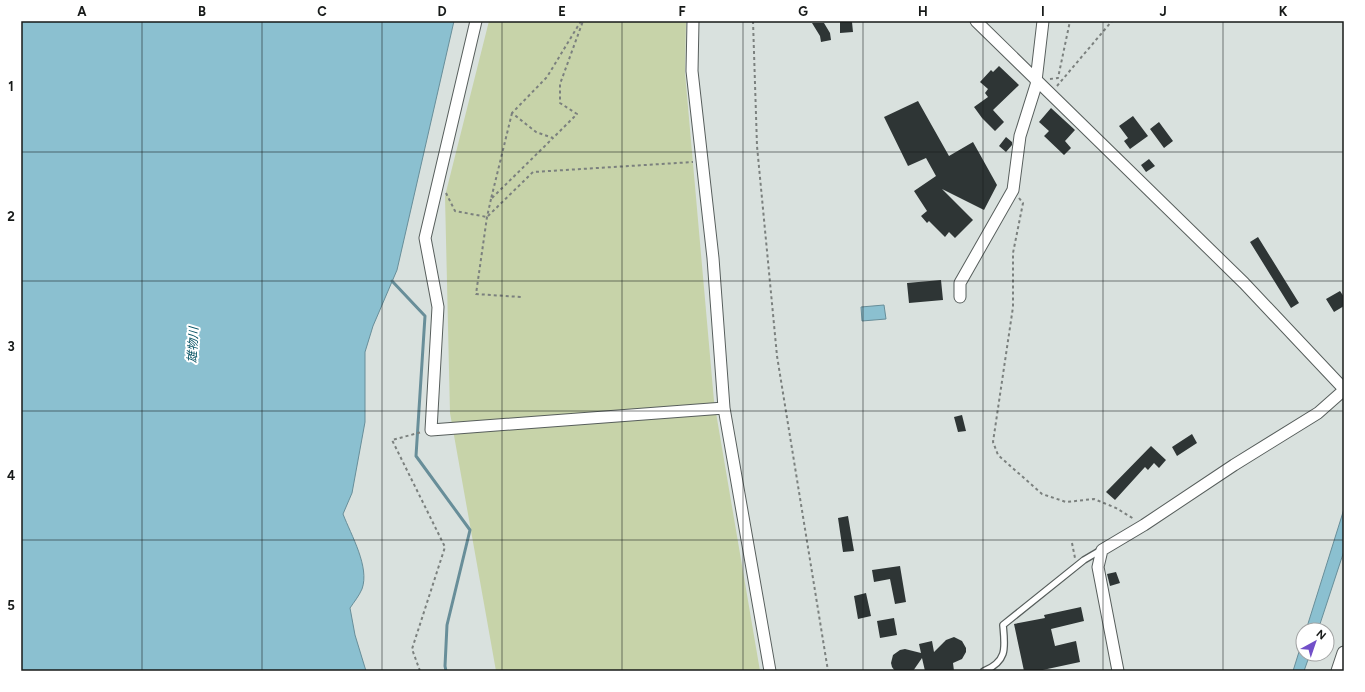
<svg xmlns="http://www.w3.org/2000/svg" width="1365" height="692" font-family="Figtree,'Noto Sans JP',sans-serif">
	<rect width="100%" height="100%" fill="#d9e1de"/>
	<!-- green -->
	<path fill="#c7d3a9" d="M489 21H686L685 73 714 401 760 671H496L450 413 445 196Z"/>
	<!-- water -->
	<path fill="#8bc0d0" stroke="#688e99" d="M21 21H454L397 270 373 326 365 352V422L352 493 343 514C351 535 370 567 362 589 359 596 354 602 350 608L355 635 366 671H21Z
		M884 305 886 319 862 321 861 307Z
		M1344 509V551L1318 630H1306Z
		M1303 639V654H1310L1304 671H1293Z"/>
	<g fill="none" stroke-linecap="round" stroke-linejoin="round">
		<!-- stream -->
		<path stroke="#688e99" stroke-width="3" d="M392 281 425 316 416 456 470 530 447 625 445 666 446 671"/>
	</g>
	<!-- building -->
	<path fill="#2e3535" d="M840 22H852L853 32 840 33Z
		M812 23H824L830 33 831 40 821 42 820 36Z
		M999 66 1019 85 993 110 1004 122 995 131 982 118 974 107 988 97 985 93 988 89 980 82 991 70 993 72Z
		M918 101 949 156 973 142 997 185 984 210 942 189 973 220 955 238 949 232 945 237 929 221 927 223 921 216 927 211 914 191 936 176 926 158 908 166 884 117Z
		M1051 108 1075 130 1065 141 1071 148 1064 155 1044 136 1049 131 1039 122Z
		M1133 116 1148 136 1130 149 1124 141 1128 138 1119 126Z
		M1159 122 1173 141 1164 148 1150 129Z
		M1006 137 1012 142V145L1006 152 999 146Z
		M1149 159 1155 166 1146 172 1141 165Z
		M1258 237 1299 303 1291 308 1250 242Z
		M941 280 943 300 909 303 907 283Z
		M1340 291 1344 297V306L1334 312 1326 299Z
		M962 415 966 431 958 432 954 417Z
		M1192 434 1197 443 1177 456 1172 447Z
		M1151 446 1166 460 1159 468 1154 463 1148 470 1145 467 1115 500 1106 492Z
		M848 516 854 551 843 552 838 518Z
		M900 566 906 602 895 604 890 579 874 582 872 570Z
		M1116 572 1120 583 1110 586 1107 574Z
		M866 593 871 616 858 619 854 596Z
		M1081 607 1084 621 1051 629 1055 646 1076 641 1080 662 1038 671H1024L1014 624 1045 618 1044 615Z
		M894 618 897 635 880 638 877 621Z
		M954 637 962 641 966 648V652L962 659 953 663 954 671H925L922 658 913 671H895L892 667 891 663 893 655 900 650 905 649 921 653 919 644 932 641 934 652 946 640Z"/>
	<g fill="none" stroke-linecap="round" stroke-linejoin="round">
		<!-- service casing -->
		<g stroke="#575e5c" stroke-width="8">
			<path id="service" d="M984 671C1008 661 1005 647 1003 625L1084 560 1101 550"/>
		</g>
		<!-- minor casing -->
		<g stroke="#575e5c" stroke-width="13">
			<path id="minor" d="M476 21 425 238 438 307 431 430 724 408
				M693 21 692 71 713 258 724 408 770 671
				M976 21 1244 283 1344 389
				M1036 81 1043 21
				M960 297V283L1013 190 1020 136 1037 82
				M1118 671 1098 567 1102 550 1144 525 1234 465 1318 413 1344 390"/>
		</g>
		<!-- tertiary casing -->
		<g stroke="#575e5c" stroke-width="15">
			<path id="tertiary" d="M1338 671 1344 653"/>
		</g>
		<!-- path -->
		<path stroke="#7b807e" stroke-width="2" stroke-dasharray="3 3" stroke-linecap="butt" d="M581 21 547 77 512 113 536 132 553 138 577 114 560 103V84L583 21
			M753 21 757 146 777 356 828 671
			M1050 79 1058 78 1070 21
			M1057 86 1112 21
			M512 113 491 199 553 138
			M446 193 455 211 487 217 533 172 693 162
			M1019 198 1023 203 1013 253V307L993 442 998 455 1042 494 1066 502 1094 499 1116 508 1134 519
			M491 199 487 217 476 294 521 297
			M1072 543 1075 558
			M420 671 412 649 445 547 392 440 422 432"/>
		<!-- service -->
		<use href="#service" stroke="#fff" stroke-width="5.5"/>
		<!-- minor -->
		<use href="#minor" stroke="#fff" stroke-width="11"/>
		<!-- tertiary -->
		<use href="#tertiary" stroke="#fff" stroke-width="13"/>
	</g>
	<!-- grid -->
	<path fill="none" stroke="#171a19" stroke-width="1" stroke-opacity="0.55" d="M142 21V671M262 21V671M382 21V671M502 21V671M622 21V671M743 21V671M863 21V671M983 21V671M1103 21V671M1223 21V671M21 152H1344M21 281H1344M21 411H1344M21 540H1344"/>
	<g text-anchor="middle" stroke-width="4" stroke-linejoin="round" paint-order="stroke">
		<!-- water labels -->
		<g font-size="12" font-style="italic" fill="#085364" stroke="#fff">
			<text transform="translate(193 345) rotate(-87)" y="4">雄物川</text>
		</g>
	</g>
	<!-- border -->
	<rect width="1365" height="692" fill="none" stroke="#ffffff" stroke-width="44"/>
	<!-- north arrow -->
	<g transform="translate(1315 642) rotate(40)"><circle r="19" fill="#ffffff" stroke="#a2a3a3"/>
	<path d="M0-3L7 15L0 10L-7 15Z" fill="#7250c9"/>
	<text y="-6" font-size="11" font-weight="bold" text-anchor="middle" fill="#171a19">N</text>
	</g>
	<rect x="22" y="22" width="1321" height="648" fill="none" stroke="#171a19" stroke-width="1.5"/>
	<g font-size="13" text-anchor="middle" font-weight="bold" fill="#171a19">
		<text x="82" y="16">A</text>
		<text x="202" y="16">B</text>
		<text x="322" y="16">C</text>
		<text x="442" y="16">D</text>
		<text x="562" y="16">E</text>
		<text x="682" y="16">F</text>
		<text x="803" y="16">G</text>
		<text x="923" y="16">H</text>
		<text x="1043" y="16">I</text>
		<text x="1163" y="16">J</text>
		<text x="1283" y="16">K</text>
		<text x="11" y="91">1</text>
		<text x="11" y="221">2</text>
		<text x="11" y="351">3</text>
		<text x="11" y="480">4</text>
		<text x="11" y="610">5</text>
	</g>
</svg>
